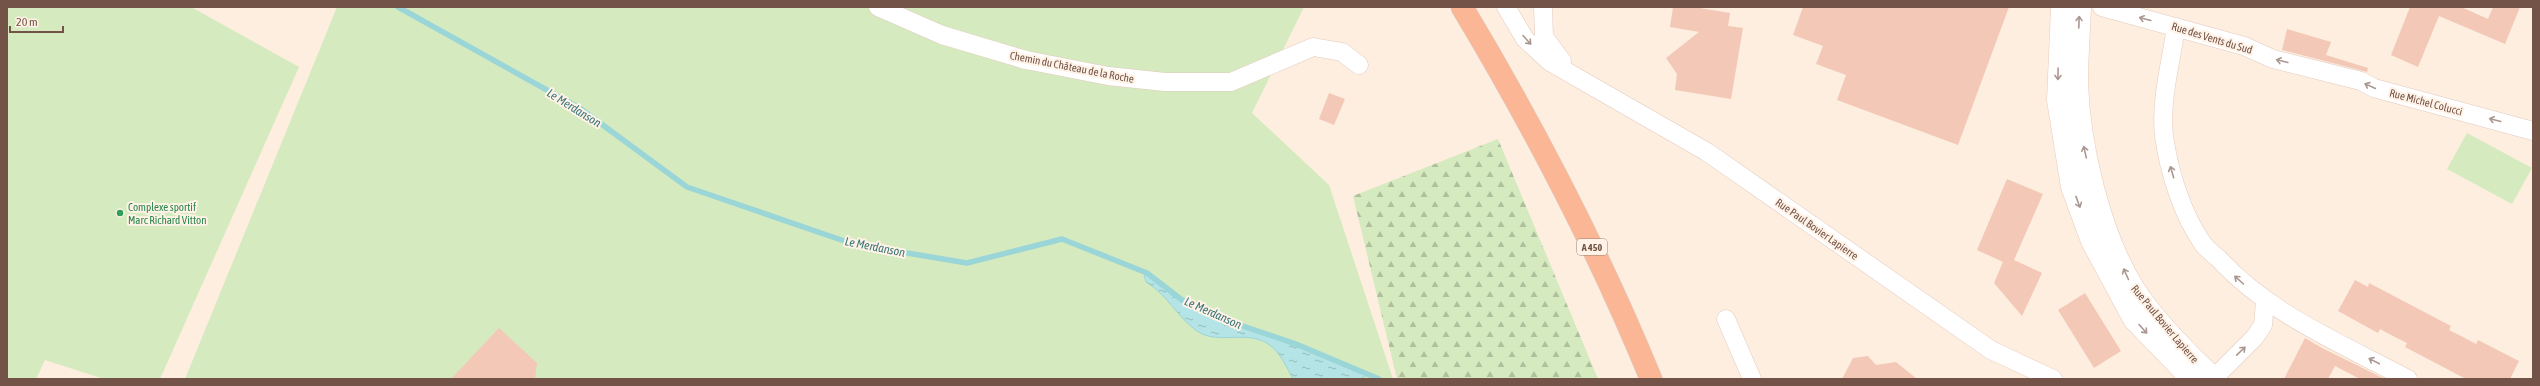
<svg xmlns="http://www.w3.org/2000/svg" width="2540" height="386" font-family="'Asap Condensed',sans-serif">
	<defs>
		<pattern id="forest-firs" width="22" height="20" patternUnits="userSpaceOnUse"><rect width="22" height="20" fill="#d5eabe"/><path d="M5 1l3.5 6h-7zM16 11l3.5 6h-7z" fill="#b1c09c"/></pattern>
		<pattern id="water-ripples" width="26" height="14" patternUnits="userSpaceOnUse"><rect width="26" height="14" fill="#b4e4e6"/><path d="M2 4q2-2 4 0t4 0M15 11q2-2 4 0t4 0" fill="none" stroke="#97bbbc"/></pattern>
	</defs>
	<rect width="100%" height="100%" fill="#fdeedf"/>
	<!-- grass -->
	<path fill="#d5eabe" d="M7 7H191L299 67 160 379H104L45 360 36 379H7Z
		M337 7H1304L1252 113 1329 185 1393 379H185Z
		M2467 133 2532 168 2512 204 2447 169Z"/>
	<!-- forest -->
	<path fill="url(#forest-firs)" d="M1498 139 1598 379H1397L1353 196Z"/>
	<!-- water -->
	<path fill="url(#water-ripples)" stroke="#9ad5d8" d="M1147 273 1182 300 1228 321 1366 372V376L1360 379H1293C1287 368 1281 354 1271 346 1249 328 1219 346 1197 331 1177 317 1167 294 1146 282L1144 276Z"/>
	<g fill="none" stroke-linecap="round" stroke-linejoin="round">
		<!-- stream -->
		<path stroke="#9ad5d8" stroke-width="5.5" d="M398 7 581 109 687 187 853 244 967 263 1062 239 1147 273 1182 300 1228 321 1296 344 1379 379"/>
	</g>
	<!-- building -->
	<path fill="#f3c8b7" d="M1673 7H1694L1730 13 1728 26 1743 28 1731 99 1675 90 1677 74 1666 58 1699 32 1670 27Z
		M1803 7H2009L1958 145 1837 100 1846 75 1816 64 1823 46 1793 35Z
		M2410 7H2461L2488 19 2493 7H2520L2505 44 2439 16 2418 67 2391 55Z
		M2287 29 2331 42 2326 55 2368 68 2367 72 2282 50Z
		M1329 93 1345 99 1334 125 1319 119Z
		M2007 179 2043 194 2014 260 2042 273 2022 316 1994 283 2003 262 1977 250Z
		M2355 280 2368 287 2369 283 2451 326 2449 330 2463 337 2476 344 2478 340 2519 361 2510 379H2466L2405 347 2407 343 2393 336 2380 329 2378 333 2338 311Z
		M2085 293 2121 351 2094 368 2058 310Z
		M499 328 537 363 535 379H451Z
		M2305 338 2322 348 2385 379H2360L2335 366 2328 379H2284Z
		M1868 356 1876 365 1896 362 1917 379H1842L1853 358Z"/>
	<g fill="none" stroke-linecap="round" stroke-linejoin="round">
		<!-- minor casing -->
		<g stroke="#e3cbbf" stroke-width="19">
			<path id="minor" d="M878 7 942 35 1026 60 1108 76 1165 82H1231L1313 47 1342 52 1359 65
				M1506 7 1525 39 1550 62 1707 152 1991 350 2053 379
				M1543 7 1544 37 1562 61
				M2102 7 2244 46 2273 59 2361 81 2374 88 2533 131
				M2176 27C2171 62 2160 101 2164 136 2169 171 2181 211 2201 241 2205 248 2212 253 2218 258 2269 314 2342 344 2408 379
				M1726 319 1752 379
				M2213 379 2255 337 2263 325 2265 302"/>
		</g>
		<!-- secondary casing -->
		<g stroke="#e8cbbb" stroke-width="23">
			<path id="secondary" d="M2062 7 2058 100 2072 187 2092 241 2134 319 2192 379
				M2080 7C2079 32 2077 58 2077 83 2079 145 2099 232 2132 286 2150 316 2188 355 2214 379"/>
		</g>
		<!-- trunk casing -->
		<g stroke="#d8cfcb" stroke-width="23">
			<path id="trunk" d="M1462 7C1534 127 1598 250 1651 379"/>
		</g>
		<!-- minor -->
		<use href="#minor" stroke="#fff" stroke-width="18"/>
		<!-- secondary -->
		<use href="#secondary" stroke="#fff" stroke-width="22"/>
		<!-- trunk -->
		<use href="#trunk" stroke="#fbb795" stroke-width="22"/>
	</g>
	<!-- one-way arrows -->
	<defs><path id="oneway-shaft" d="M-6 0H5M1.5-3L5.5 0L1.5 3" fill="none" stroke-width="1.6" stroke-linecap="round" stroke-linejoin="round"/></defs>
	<g stroke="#ab9791">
		<use href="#oneway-shaft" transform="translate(2145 19) rotate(-165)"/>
		<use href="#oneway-shaft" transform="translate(2079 22) rotate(-88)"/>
		<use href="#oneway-shaft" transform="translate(1527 40) rotate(48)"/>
		<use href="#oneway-shaft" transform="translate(2282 61) rotate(-166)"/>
		<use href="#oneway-shaft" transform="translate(2058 74) rotate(91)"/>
		<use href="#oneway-shaft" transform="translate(2370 86) rotate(-155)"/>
		<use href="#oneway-shaft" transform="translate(2495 120) rotate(-165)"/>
		<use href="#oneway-shaft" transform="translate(2085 152) rotate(-103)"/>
		<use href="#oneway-shaft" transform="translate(2172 172) rotate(-106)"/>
		<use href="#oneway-shaft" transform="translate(2078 202) rotate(70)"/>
		<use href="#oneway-shaft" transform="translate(2126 274) rotate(-114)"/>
		<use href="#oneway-shaft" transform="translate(2239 280) rotate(-138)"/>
		<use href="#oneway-shaft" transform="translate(2143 329) rotate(48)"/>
		<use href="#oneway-shaft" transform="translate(2241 351) rotate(-44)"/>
		<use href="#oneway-shaft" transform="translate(2374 361) rotate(-152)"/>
	</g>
	<!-- markers -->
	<circle fill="#2e9e5b" stroke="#fff2e6" stroke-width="1.5" cx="120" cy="213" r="4"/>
	<g text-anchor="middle" stroke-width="4" stroke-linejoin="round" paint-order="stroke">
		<!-- shield labels -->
		<rect fill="#fff2e6" stroke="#9d8277" stroke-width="1" x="1577" y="239" width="30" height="16" rx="3"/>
		<g font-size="10" font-weight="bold" fill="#735247">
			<text x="1592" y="251">A 450</text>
		</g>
		<!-- street labels -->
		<g font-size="11" fill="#735247" stroke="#fff2e6">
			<text transform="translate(2212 38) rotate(17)" y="4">Rue des Vents du Sud</text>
			<text transform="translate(1072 67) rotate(11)" y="4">Chemin du Château de la Roche</text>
			<text transform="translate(2426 102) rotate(15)" y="4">Rue Michel Colucci</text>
			<text transform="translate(1817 229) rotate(35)" y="4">Rue Paul Bovier Lapierre</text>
			<text transform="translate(2165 324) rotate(50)" y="4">Rue Paul Bovier Lapierre</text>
		</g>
		<!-- leisure labels -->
		<g font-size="11" fill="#27864d" stroke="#fff2e6" text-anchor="start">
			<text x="128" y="211">Complexe sportif<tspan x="128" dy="13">Marc Richard Vitton</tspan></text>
		</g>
		<!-- water labels -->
		<g font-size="12" font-style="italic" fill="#3a767a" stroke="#fff2e6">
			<text transform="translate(574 108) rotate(32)" y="4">Le Merdanson</text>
			<text transform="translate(875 247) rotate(11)" y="4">Le Merdanson</text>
			<text transform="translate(1213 313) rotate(24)" y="4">Le Merdanson</text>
		</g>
	</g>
	<!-- border -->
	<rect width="2540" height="386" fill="none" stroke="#735247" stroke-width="16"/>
	<!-- scale -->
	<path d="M10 26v6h53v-6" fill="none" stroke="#735247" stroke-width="2"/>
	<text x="16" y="26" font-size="12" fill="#735247" stroke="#fff2e6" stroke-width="3" paint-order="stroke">20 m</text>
</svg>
